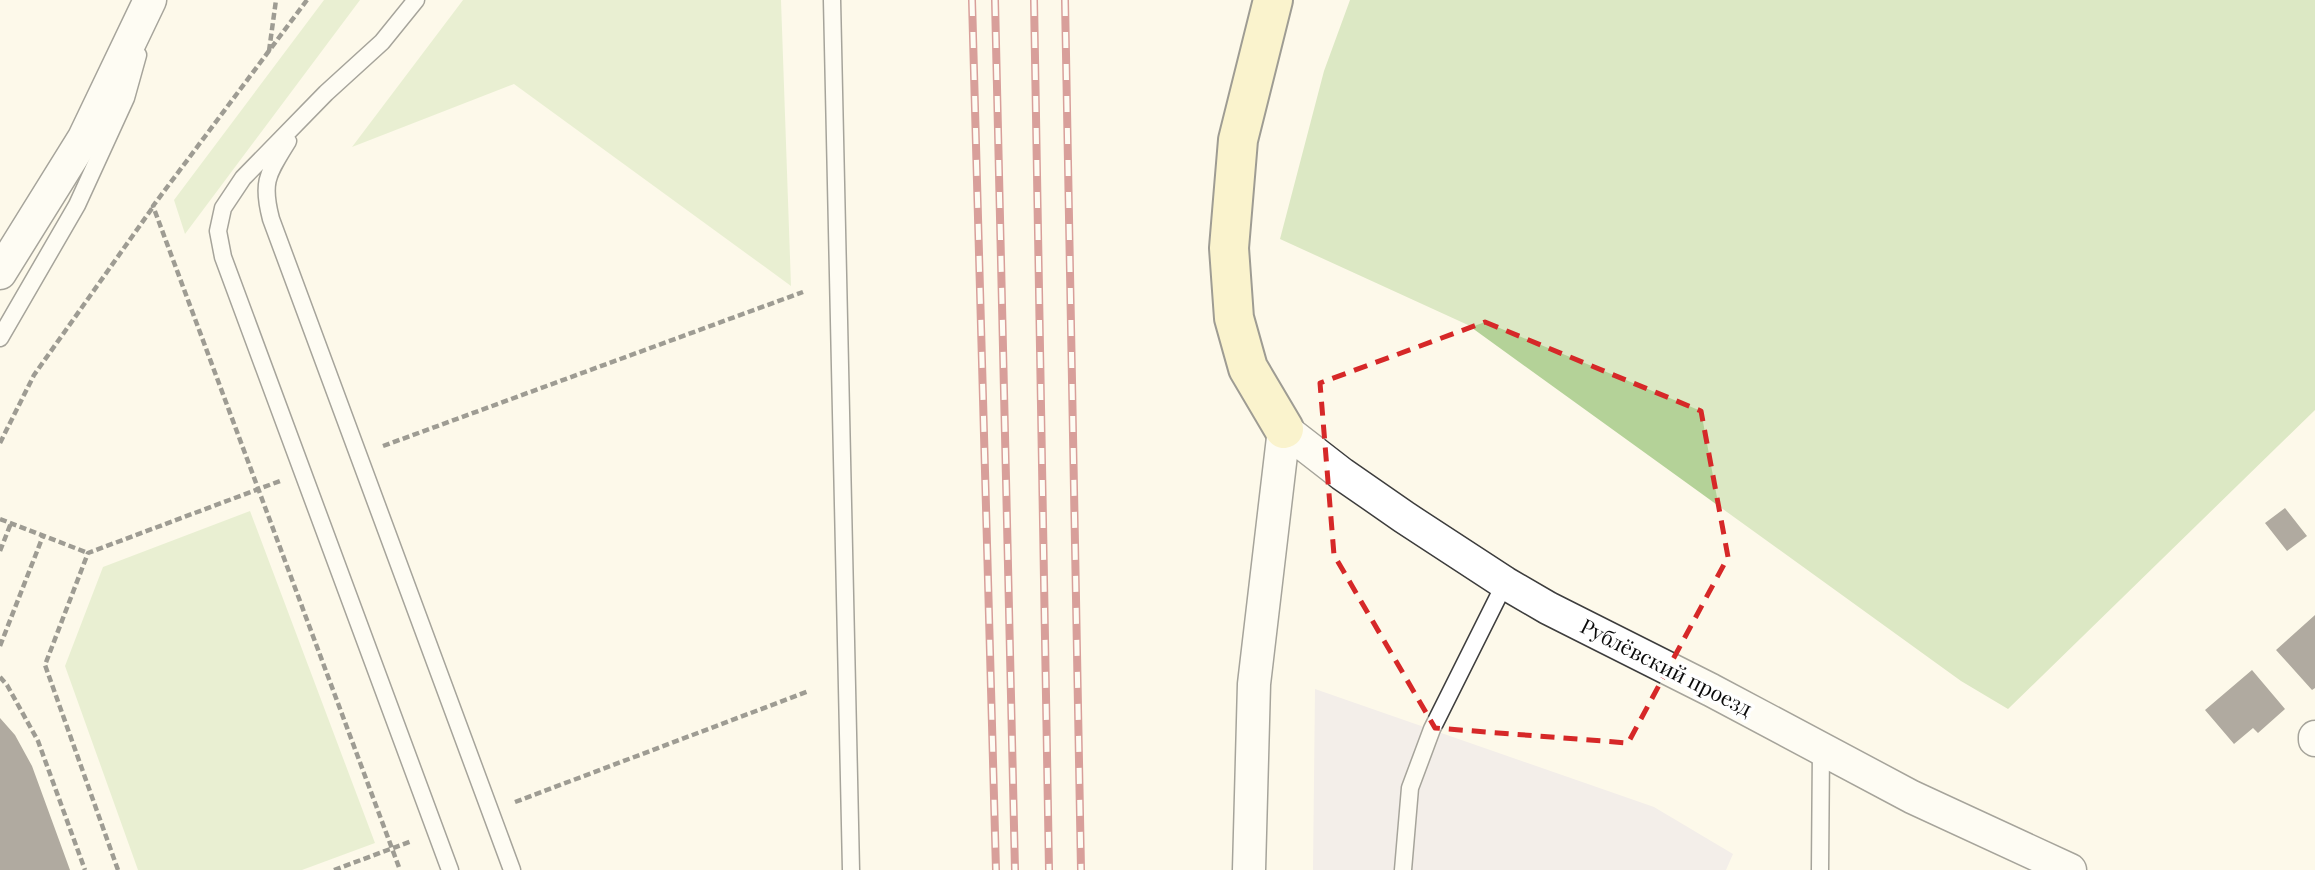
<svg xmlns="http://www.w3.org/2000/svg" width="2315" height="870" font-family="'Playfair Display',serif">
	<rect width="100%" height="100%" fill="#fdf9ea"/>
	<!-- industrial -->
	<path fill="#e7dfe9" d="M1315 689 1654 807 1733 854 1726 870H1313Z"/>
	<!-- green -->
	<path fill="#d0e3b7" d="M324 0H360L185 234 174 200Z
		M463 0H781L791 286 514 84 352 147Z
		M250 511 375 843 302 870H138L65 666 103 567Z"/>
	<!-- forest -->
	<path fill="#b4d298" d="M1350 0H2315V410L2008 709 1961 681 1468 325 1280 239 1324 71Z"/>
	<!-- building -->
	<path fill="#524b48" d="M2285 508 2307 536 2287 551 2265 523Z
		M2315 615V688L2312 690 2276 650Z
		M2252 670 2285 709 2258 733 2253 728 2234 744 2205 710Z
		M0 718 15 735 32 766 70 870H0Z"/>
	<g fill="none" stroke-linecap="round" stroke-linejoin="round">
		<!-- lane casing -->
		<g stroke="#3d3d3d" stroke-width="19">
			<path id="lane" d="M416 0 382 42 326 93 243 178 223 208 218 231 223 257 450 870
				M832 0 851 870
				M288 141C268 174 261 181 271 219L512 870
				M0 338 77 205 126 98 138 55
				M1403 870 1410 788 1432 729 1505 583
				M1820 870 1821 748"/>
		</g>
		<!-- street casing -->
		<g stroke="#3d3d3d" stroke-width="35">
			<path id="street" d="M0 273 84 138 150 0
				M1284 429 1342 474 1404 517 1505 583 1548 608 1711 690 1912 797 2070 870
				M2315 737V740
				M1249 870 1254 684 1284 429"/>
		</g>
		<!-- secondary casing -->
		<g stroke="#2c2c2c" stroke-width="42">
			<path id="secondary" d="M1273 0 1238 140 1229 248 1234 318 1248 368 1284 429"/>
		</g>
		<!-- path -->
		<path stroke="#2c2c2c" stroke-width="4.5" stroke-dasharray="7 3.5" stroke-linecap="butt" d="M307 0 153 206 400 870
			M269 51 276 0
			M0 443 34 375 153 207
			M383 446 803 292
			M0 519 88 553
			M0 551 11 523
			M0 646 43 536
			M0 677 7 685 38 741 85 870
			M515 802 809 691
			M118 870 45 665 88 553 280 481
			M334 870 412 841"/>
		<!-- lane -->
		<use href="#lane" stroke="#fff" stroke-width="16"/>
		<!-- street -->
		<use href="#street" stroke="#fff" stroke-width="32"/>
		<!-- secondary -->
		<use href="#secondary" stroke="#f7ecab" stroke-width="38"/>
		<!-- rail casing -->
		<g stroke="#ac313b" stroke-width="8">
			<path id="rail" d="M972 0 996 870
				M995 0 1015 870
				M1034 0 1049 870
				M1065 0 1081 870"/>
		</g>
		<!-- rail -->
		<use href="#rail" stroke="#fff" stroke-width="5" stroke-dasharray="16" stroke-linecap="butt"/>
	</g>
	<!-- marked area -->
	<path d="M0 0H2315V870H0ZM1485 322 1701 411 1728 557 1628 743 1435 728 1334 555 1320 383Z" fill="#fdf9ea" fill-opacity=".55" fill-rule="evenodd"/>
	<path fill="none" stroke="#d62828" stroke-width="5" stroke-dasharray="14 9" stroke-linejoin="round" d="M1485 322 1701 411 1728 557 1628 743 1435 728 1334 555 1320 383Z"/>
	<g text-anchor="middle" stroke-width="7" stroke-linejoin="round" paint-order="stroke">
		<!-- street labels -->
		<g font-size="21" fill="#0a0a0a" stroke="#fff">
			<text transform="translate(1666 668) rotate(27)" y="7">Рублёвский проезд</text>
		</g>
	</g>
</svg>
